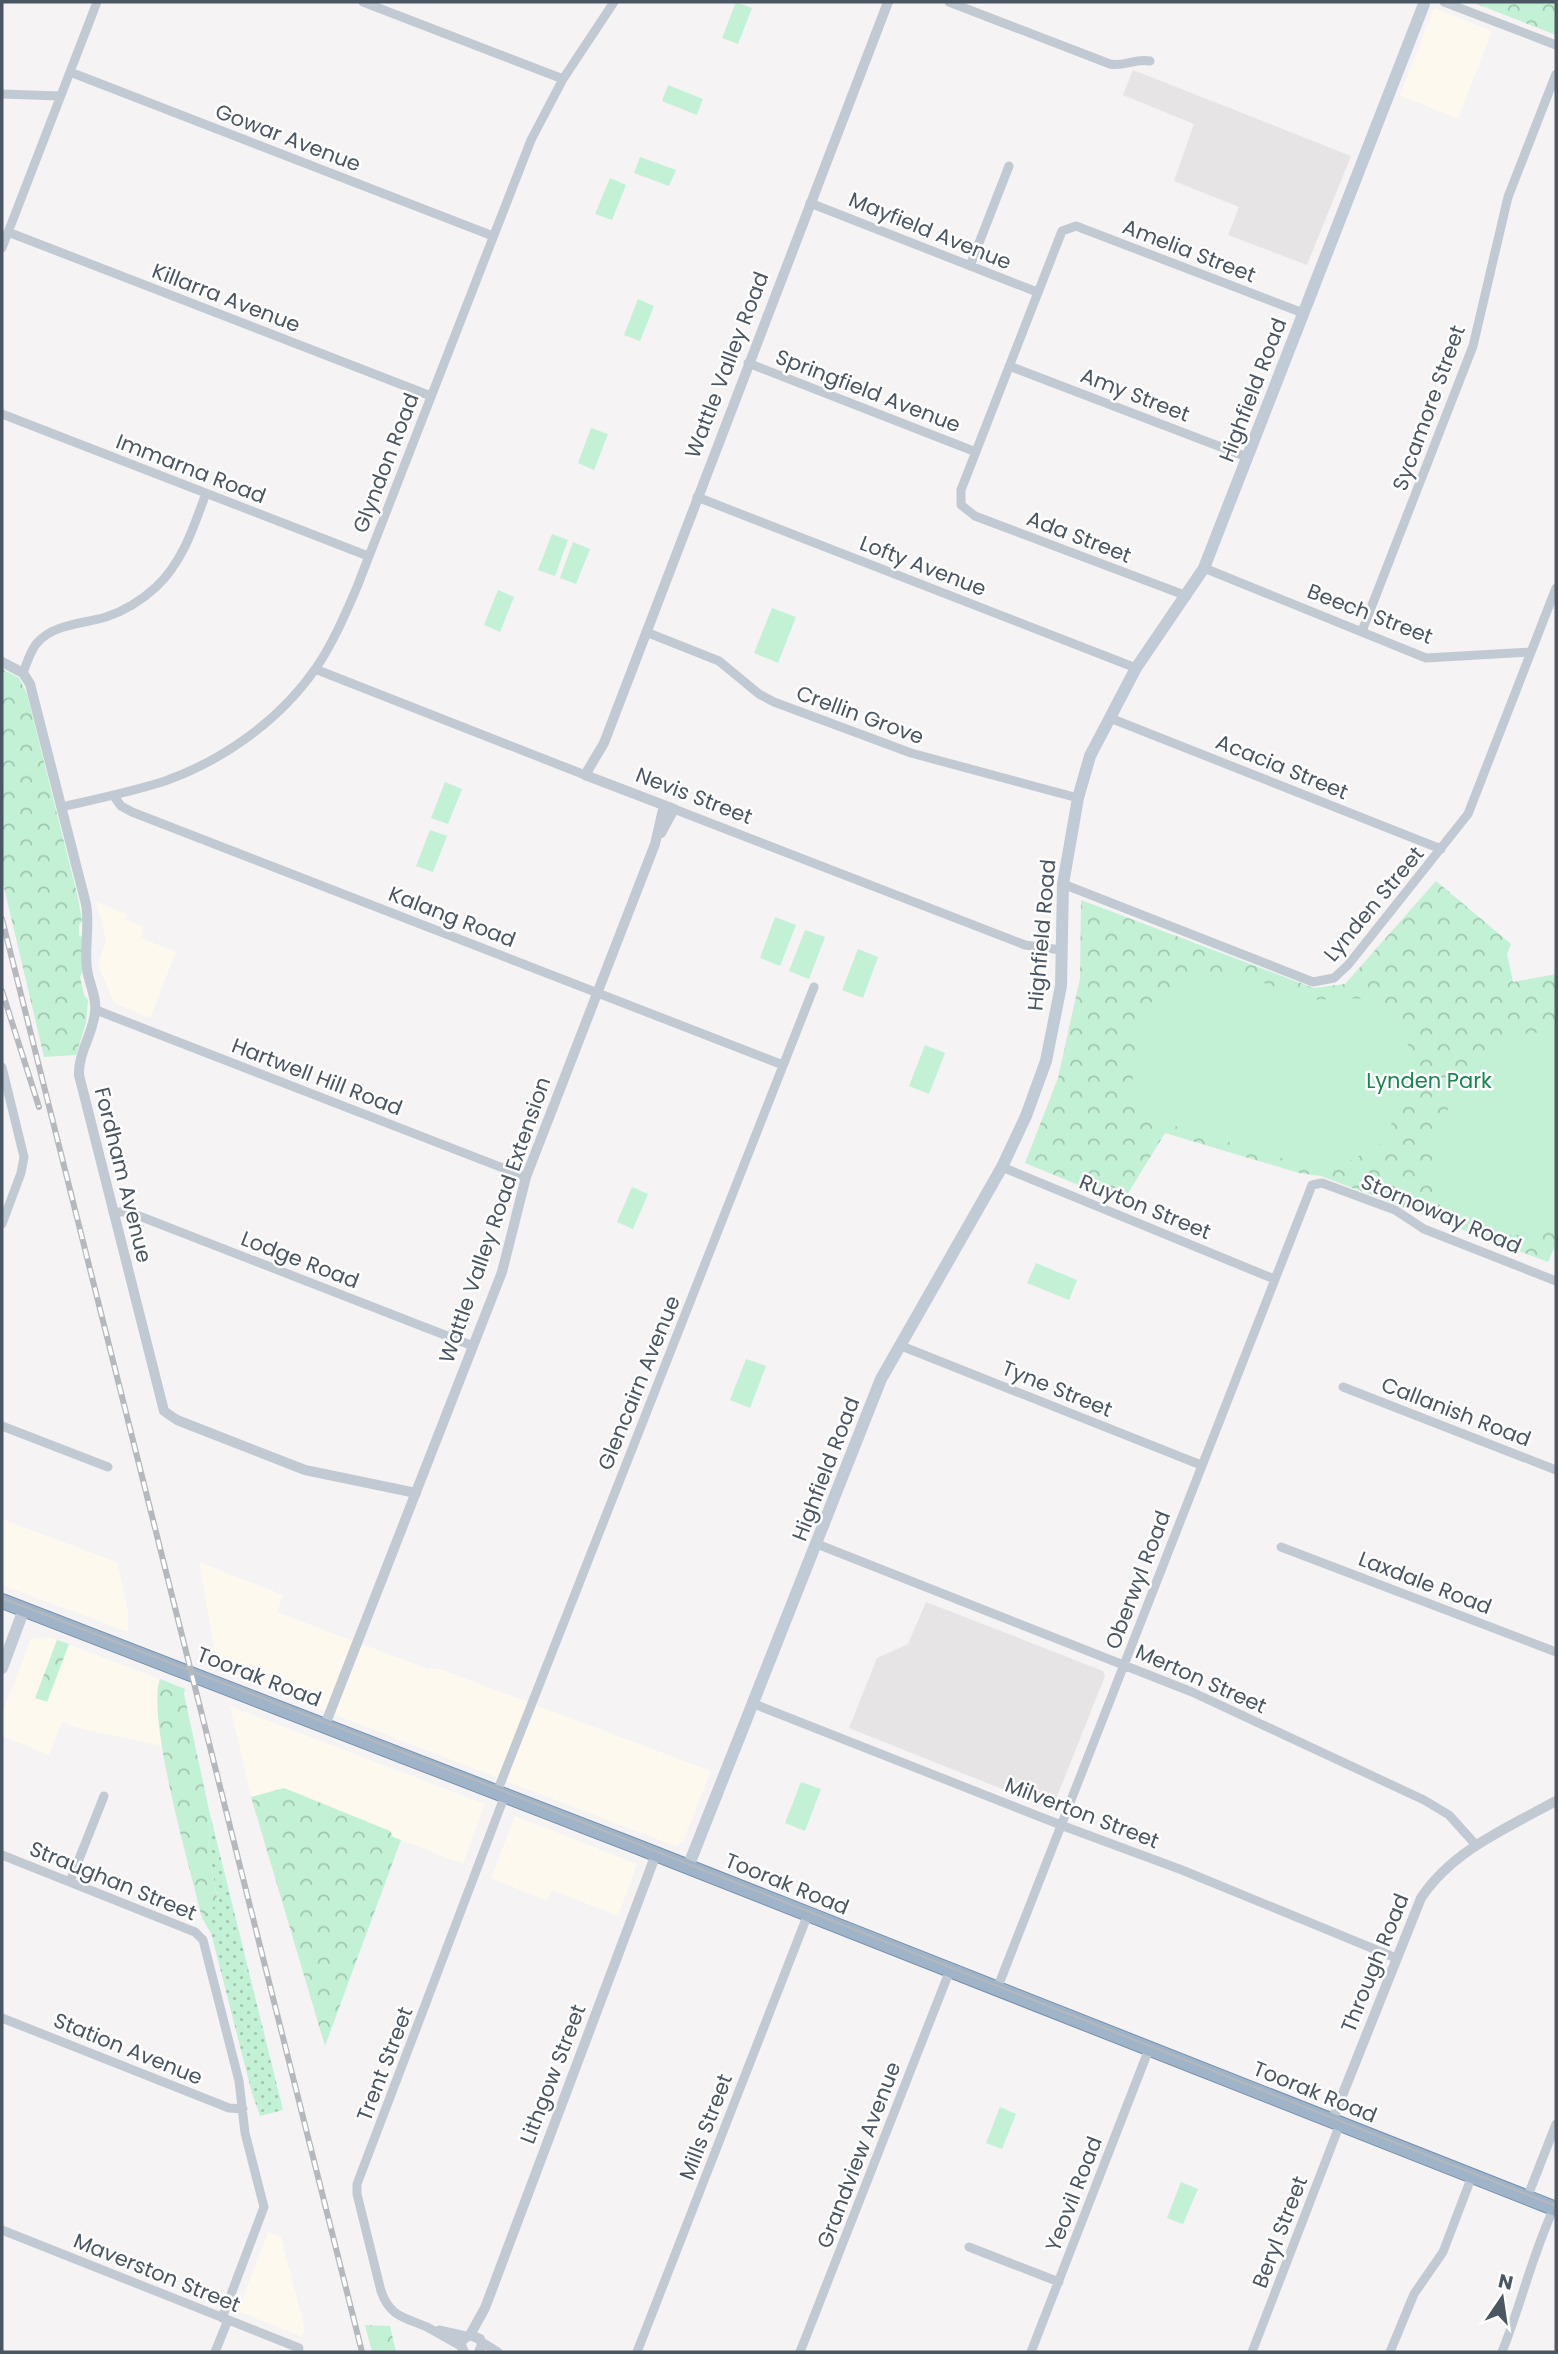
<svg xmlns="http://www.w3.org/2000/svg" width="1558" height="2354" font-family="Poppins,sans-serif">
	<defs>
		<pattern id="grass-dots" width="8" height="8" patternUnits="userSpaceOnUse" patternTransform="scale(1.75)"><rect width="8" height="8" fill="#c3f1d5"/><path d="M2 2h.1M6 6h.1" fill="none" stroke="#a0c6b0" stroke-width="1.8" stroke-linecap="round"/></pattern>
		<pattern id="forest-crowns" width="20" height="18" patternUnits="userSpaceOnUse" patternTransform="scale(1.75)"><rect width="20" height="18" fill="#c3f1d5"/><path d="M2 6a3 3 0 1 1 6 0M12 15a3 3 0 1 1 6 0" fill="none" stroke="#a0c6b0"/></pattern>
	</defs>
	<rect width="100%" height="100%" fill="#f5f3f3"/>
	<!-- commercial -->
	<path fill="#fdf9ef" d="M1434 8 1492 31 1458 119 1400 95Z
		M96 902 127 914 125 920 143 926 141 938 176 952 150 1018 114 1003 98 965 106 940Z
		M2 1519 117 1562 128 1610V1632L2 1585Z
		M199 1562 283 1595 277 1612 428 1669H440L711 1771 683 1842 675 1846 218 1670Z
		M49 1637 160 1679 157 1689 163 1746 69 1726V1723L62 1722 49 1755 2 1736V1714L31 1639Z
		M230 1706 485 1804 463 1864 393 1837 390 1831 284 1788 251 1797Z
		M515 1816 637 1864 618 1916 552 1890 547 1901 491 1878Z
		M268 2232 281 2237 305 2329 302 2337 238 2311Z"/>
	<!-- education -->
	<path fill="#e6e4e5" d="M1133 70 1351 156 1307 265 1228 235 1239 207 1174 181 1194 124 1123 95Z
		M926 1602 1103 1671 1105 1676 1052 1809 849 1728 877 1658 908 1644Z"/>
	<!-- grass -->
	<path fill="url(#grass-dots)" d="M209 1810 283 2110 260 2116 252 2093 211 1933 202 1918 218 1902 210 1859Z"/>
	<!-- forest -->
	<path fill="url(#forest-crowns)" d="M1472 2H1556V35Z
		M2 669 19 678 27 694 78 898 82 921 79 925V935L83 938 82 973 80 977 84 995 88 1000 86 1023 76 1055 44 1057 2 879Z
		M1436 881 1511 944 1507 954 1513 982 1556 974V1243L1548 1262 1321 1176 1299 1173 1165 1133 1122 1203 1025 1163 1058 1078 1080 978 1081 900 1314 988 1345 984Z
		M57 1640 69 1644 47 1702 35 1698Z
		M160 1679 185 1689 184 1694 209 1810 210 1859 218 1903 202 1918C191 1871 146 1719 160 1679Z
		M284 1788 390 1831 393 1837 401 1840 325 2046 251 1797Z
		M365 2325 390 2326 396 2352H372Z"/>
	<!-- garden -->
	<path fill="#c3f1d5" d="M736 2 752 8 738 44 722 38Z
		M668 85 703 99 697 115 662 101Z
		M640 157 676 170 669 186 634 173Z
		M610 178 626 185 612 220 595 214Z
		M638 299 654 306 640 341 624 335Z
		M591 428 608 434 594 470 578 463Z
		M552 534 568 540 555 576 538 570Z
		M573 542 590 549 576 584 560 578Z
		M498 590 514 597 500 632 484 625Z
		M772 608 796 617 778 663 754 653Z
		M445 782 462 789 448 824 431 818Z
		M430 830 447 836 433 872 416 866Z
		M775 917 796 925 780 966 760 958Z
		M805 930 825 937 809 979 789 971Z
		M858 949 878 957 863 998 842 990Z
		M1221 973 1254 980 1319 1000 1338 998 1371 999 1397 1025 1408 1045 1414 1068 1403 1110 1392 1122 1385 1139 1375 1148 1351 1160 1312 1167 1180 1128 1157 1116 1141 1103 1134 1089 1131 1064 1148 1005 1172 987 1186 980 1203 974Z
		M1530 1032 1556 1035V1208C1549 1217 1539 1227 1528 1232 1495 1244 1439 1225 1432 1187 1429 1173 1434 1153 1438 1140 1455 1081 1472 1055 1530 1032Z
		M925 1045 945 1053 929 1094 909 1086Z
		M632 1187 648 1194 633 1229 617 1222Z
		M1036 1263 1077 1280 1069 1300 1027 1283Z
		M746 1359 766 1366 750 1408 730 1400Z
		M801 1782 821 1789 805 1831 785 1823Z
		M1000 2107 1016 2114 1002 2149 986 2143Z
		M1181 2182 1198 2189 1183 2224 1167 2218Z"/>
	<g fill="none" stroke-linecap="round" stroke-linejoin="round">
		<!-- trunk casing -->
		<g stroke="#7690ad" stroke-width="16">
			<path id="trunk" d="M2 1601 638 1847 1556 2209"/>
		</g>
		<!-- minor -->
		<path stroke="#c1cad2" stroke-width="9" d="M363 2 563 79
			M949 2 1110 64C1124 67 1135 58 1150 61
			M1444 2 1556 45
			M70 72 493 236
			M2 94 60 96
			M810 203 1037 292
			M8 232 431 396
			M2 248 97 2
			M970 266 1009 166
			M748 363 976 452
			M1009 366 1247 457
			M2 414 368 556
			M697 497 1136 668
			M1204 568 1426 658 1531 652
			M1187 596 975 516 961 505V490L1062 231 1076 226 1303 313
			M1362 631 1473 346 1508 197 1556 74
			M646 632 719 661 759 694 774 702 911 753 1078 798
			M315 669 585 775
			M23 673C27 663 30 651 37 643 53 624 83 624 106 617 124 611 142 600 156 587 183 562 194 526 206 493
			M1110 718 1441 849
			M113 795 121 806 132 812 783 1065
			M62 807C96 799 131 792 165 781 224 760 280 720 316 668 333 643 345 615 357 587L531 140 563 79 614 2
			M674 809 1025 945 1061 950
			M1063 884 1313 982 1334 978 1348 965 1468 814 1556 588
			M96 1010 526 1177
			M2 1067 24 1157 21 1173 2 1224
			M1002 1167 1274 1279
			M113 1212H129L473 1346
			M899 1345 1201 1465
			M1343 1387 1556 1470
			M2 1426 108 1467
			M817 1544 1192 1692 1424 1800 1449 1815 1476 1845
			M1281 1547 1556 1652
			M754 1704 1066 1827 1182 1870 1396 1958
			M497 1792 814 987
			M2 1855 195 1932 203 1940 239 2081 245 2133 264 2207 222 2318
			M70 1882 104 1796
			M997 1989 1312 1185 1322 1183 1395 1210 1424 1229 1556 1281
			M2 2018 229 2108 243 2109
			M1527 2198 1556 2124
			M2 2230 299 2348
			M969 2247 1059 2282
			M439 2330 466 2336
			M482 2342 498 2352
			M461 2346C450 2340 438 2333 427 2327 404 2317 390 2317 381 2291L357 2194V2184L505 1795
			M215 2352 228 2320
			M637 2352 808 1914
			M800 2352 950 1970
			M1031 2352 1149 2049
			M1252 2352 1340 2124
			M1390 2352 1414 2294 1443 2252 1472 2176
			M1502 2352C1521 2305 1532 2255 1554 2208"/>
		<!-- tertiary -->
		<path stroke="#c1cad2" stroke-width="10" d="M2 662 23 673 30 684 86 904C90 926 84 948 87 969 89 984 97 997 95 1012 93 1034 78 1053 79 1075L164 1411 177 1420 305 1470 416 1493
			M661 833 674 809 585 775 604 743 888 2
			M325 1725 502 1272 526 1177 655 844 664 805
			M1332 2121 1421 1898C1453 1850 1507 1828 1556 1801
			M470 2335 485 2308 656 1854
			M464 2352 461 2346 462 2340 470 2335 480 2339 482 2345 479 2352"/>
		<!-- secondary -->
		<path stroke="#c1cbd6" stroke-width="12" d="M2 1668 24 1609
			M688 1867 881 1379 1002 1167 1026 1116 1046 1061 1061 986 1063 884 1078 798 1090 756 1136 668 1204 568 1424 4"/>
		<!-- trunk -->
		<use href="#trunk" stroke="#9fb4c9" stroke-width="14"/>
		<!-- tram -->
		<path stroke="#b5b8bd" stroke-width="2" d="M2 1598 498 1789 1556 2206"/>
		<!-- rail casing -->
		<g stroke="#b5b8bd" stroke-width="6">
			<path id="rail" d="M2 919 362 2352
				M2 991 39 1107"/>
		</g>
		<!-- rail -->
		<use href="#rail" stroke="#fff" stroke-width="3.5" stroke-dasharray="10" stroke-linecap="butt"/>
	</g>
	<g text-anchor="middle" stroke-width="5" stroke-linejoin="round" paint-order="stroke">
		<!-- street labels -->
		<g font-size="21" fill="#4a5661" stroke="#fff">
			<text transform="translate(288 138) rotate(21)" y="7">Gowar Avenue</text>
			<text transform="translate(930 231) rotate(22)" y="7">Mayfield Avenue</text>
			<text transform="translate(1189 251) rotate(21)" y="7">Amelia Street</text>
			<text transform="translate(226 298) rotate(21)" y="7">Killarra Avenue</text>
			<text transform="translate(727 365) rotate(-69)" y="7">Wattle Valley Road</text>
			<text transform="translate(1253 390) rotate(-69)" y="7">Highfield Road</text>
			<text transform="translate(868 391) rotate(21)" y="7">Springfield Avenue</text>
			<text transform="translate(1135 395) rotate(21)" y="7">Amy Street</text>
			<text transform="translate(1429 408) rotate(-70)" y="7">Sycamore Street</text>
			<text transform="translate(386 463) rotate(-69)" y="7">Glyndon Road</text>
			<text transform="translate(191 469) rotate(21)" y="7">Immarna Road</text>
			<text transform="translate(1079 537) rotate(21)" y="7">Ada Street</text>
			<text transform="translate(923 566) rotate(21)" y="7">Lofty Avenue</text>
			<text transform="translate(1370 614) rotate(21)" y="7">Beech Street</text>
			<text transform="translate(860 715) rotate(20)" y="7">Crellin Grove</text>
			<text transform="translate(1282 767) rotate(22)" y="7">Acacia Street</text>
			<text transform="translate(694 796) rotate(21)" y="7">Nevis Street</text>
			<text transform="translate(1374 904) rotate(-50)" y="7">Lynden Street</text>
			<text transform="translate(452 917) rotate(21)" y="7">Kalang Road</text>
			<text transform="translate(1042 935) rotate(-85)" y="7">Highfield Road</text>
			<text transform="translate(317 1077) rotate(21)" y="7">Hartwell Hill Road</text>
			<text transform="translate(123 1175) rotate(76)" y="7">Fordham Avenue</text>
			<text transform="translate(1145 1207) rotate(22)" y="7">Ruyton Street</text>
			<text transform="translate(1441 1214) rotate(23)" y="7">Stornoway Road</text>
			<text transform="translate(495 1220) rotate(-71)" y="7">Wattle Valley Road Extension</text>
			<text transform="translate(300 1260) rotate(21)" y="7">Lodge Road</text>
			<text transform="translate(639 1383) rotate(-68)" y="7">Glencairn Avenue</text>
			<text transform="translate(1057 1389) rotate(22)" y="7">Tyne Street</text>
			<text transform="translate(1456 1412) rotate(21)" y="7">Callanish Road</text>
			<text transform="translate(826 1469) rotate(-69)" y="7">Highfield Road</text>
			<text transform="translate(1138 1580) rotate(-69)" y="7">Oberwyl Road</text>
			<text transform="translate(1425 1583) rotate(21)" y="7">Laxdale Road</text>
			<text transform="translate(259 1677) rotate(21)" y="7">Toorak Road</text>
			<text transform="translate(1201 1679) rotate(24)" y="7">Merton Street</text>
			<text transform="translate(1082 1813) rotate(21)" y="7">Milverton Street</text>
			<text transform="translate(113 1881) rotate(22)" y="7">Straughan Street</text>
			<text transform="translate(787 1884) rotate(22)" y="7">Toorak Road</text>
			<text transform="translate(1375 1963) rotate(-68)" y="7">Through Road</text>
			<text transform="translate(128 2049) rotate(22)" y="7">Station Avenue</text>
			<text transform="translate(385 2064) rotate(-69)" y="7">Trent Street</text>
			<text transform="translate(553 2074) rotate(-69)" y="7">Lithgow Street</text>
			<text transform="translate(1315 2092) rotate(22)" y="7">Toorak Road</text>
			<text transform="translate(706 2127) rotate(-69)" y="7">Mills Street</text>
			<text transform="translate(859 2155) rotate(-69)" y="7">Grandview Avenue</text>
			<text transform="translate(1074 2194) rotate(-69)" y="7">Yeovil Road</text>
			<text transform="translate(1280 2232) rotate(-69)" y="7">Beryl Street</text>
			<text transform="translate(157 2273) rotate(22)" y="7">Maverston Street</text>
		</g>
		<!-- park labels -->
		<g font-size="21" fill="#17864f" stroke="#fff">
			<text x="1429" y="1088">Lynden Park</text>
		</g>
	</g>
	<!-- border -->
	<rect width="1558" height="2354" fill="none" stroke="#4a5661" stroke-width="7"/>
	<!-- north arrow -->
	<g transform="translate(1502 2298) rotate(13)" stroke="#ffffff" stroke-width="5" paint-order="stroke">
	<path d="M0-5L12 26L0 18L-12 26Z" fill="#4a5661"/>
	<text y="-10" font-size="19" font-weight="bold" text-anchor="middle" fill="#4a5661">N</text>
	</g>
</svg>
